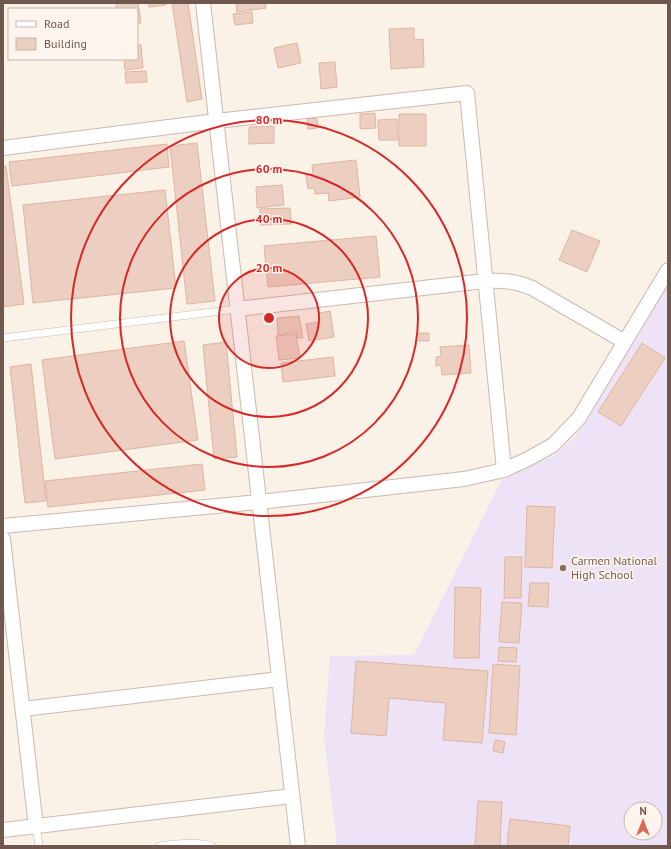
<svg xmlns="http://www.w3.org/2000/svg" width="671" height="849" font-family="'PT Sans',sans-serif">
	<rect width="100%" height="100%" fill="#faf1e7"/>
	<!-- education -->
	<path fill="#eee3f6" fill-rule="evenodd" d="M668 278V846H337L324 736 330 656 414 655 501 481 554 455 575 437ZM631 809H655V833H631Z"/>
	<!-- building -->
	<path fill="#edcfc1" stroke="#deb5a3" d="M116 3H138L141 23H137V9H116Z
		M148 3H166V5L149 7Z
		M172 3H188L202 99 187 102Z
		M236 3H265L266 8 237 12Z
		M252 12 253 23 235 25 233 14Z
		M414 28V40L423 39 424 67 391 69 389 29Z
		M297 43 301 63 278 68 274 48Z
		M137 45H141L143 68 125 70 124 59H137Z
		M335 62 337 87 321 89 319 63Z
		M146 71 147 82 126 83 125 72Z
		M375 113 376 128 360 129V114Z
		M399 114H426V146H399Z
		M317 118 318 128 308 129 307 119Z
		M397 119 398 140H379L378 120Z
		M274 126V143L249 144V127Z
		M197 143 215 301 187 304 170 146Z
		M167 144 169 167 12 186 9 162Z
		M356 160 360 197 329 201 328 193 315 194 314 188 308 189 306 175 313 174 312 165Z
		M6 166 24 304 3 307V167Z
		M282 185 284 205 257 208 256 187Z
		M165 190 176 288 33 303 23 205Z
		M290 208 291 224 260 225V209Z
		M572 230 600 241 587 272 559 260Z
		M376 236 380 277 268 287 264 246Z
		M330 311 334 337 309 341 306 324 320 322 319 313Z
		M299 316 303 338H297L296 332 278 335 277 318Z
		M419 333H429V341H419Z
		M296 334 300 358 279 360 276 336Z
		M184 341 198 440 55 459 42 360Z
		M226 342 237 457 214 459 203 345Z
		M642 343 665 358 621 426 598 412Z
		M469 345 471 373 442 375 441 365 436 366V357L441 356 440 347Z
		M333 357 335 376 283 382 281 363Z
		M31 364 46 501 25 503 10 367Z
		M202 464 205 490 48 507 45 481Z
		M527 506 555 507 552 568 525 567Z
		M505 557H522L521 598H504Z
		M530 583H549L548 607 528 606Z
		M455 587 481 588 479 658H454Z
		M502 602 522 603 519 643 499 642Z
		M499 647 517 648 516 662 498 661Z
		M356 661 488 671 482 743 443 740 446 703 389 698 386 736 351 733Z
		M493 664 520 666 516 735 489 733Z
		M495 740 505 742 503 753 493 751Z
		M478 801 502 802 500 846H475Z
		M510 819 570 826 568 846H507Z"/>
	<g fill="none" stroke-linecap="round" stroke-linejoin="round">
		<!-- lane casing -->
		<g stroke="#cbb9ae" stroke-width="8">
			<path id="lane" d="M3 338 237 309
				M36 827 39 846
				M159 846C176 844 195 841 212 846"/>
		</g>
		<!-- street casing -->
		<g stroke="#cbb9ae" stroke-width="16">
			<path id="street" d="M203 3 298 846
				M3 148 216 121 467 93 504 470
				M237 309 485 281C503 280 515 281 532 288L625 342
				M3 526 259 502 464 479 504 470 528 459 553 445 579 418 668 270
				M3 539 36 827
				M23 709 279 679
				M3 830 292 796"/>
		</g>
		<!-- lane -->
		<use href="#lane" stroke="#fff" stroke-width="7"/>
		<!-- street -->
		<use href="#street" stroke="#fff" stroke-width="14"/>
	</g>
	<!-- distance rings -->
	<circle cx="269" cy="318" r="50" fill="#d62828" fill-opacity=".12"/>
	<g fill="none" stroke="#d62828" stroke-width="2">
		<circle cx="269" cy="318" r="50"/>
		<circle cx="269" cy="318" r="99"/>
		<circle cx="269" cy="318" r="149"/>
		<circle cx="269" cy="318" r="198"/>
	</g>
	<!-- markers -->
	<circle fill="#8d6e63" stroke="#fdf5ed" stroke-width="1.5" cx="563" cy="568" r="4"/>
	<g text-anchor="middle" stroke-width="3" stroke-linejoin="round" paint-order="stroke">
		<!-- education labels -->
		<g font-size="12" fill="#785e54" stroke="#fdf5ed" text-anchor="start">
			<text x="571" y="565">Carmen National<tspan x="571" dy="14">High School</tspan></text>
		</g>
	</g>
	<circle cx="269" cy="318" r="6" fill="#d62828" stroke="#fdf5ed" stroke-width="2"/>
	<g font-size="12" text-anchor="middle" font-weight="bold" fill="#d62828" stroke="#fdf5ed" stroke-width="3" stroke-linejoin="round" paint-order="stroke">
		<text x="269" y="124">80 m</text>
		<text x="269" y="173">60 m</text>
		<text x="269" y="223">40 m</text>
		<text x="269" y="272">20 m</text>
	</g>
	<!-- border -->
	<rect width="671" height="849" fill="none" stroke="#71584e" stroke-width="8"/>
	<!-- legend -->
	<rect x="8" y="8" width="130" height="52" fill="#fdf5ed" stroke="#c5b6ad"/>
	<rect x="16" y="21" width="20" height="6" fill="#ffffff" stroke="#c5b6ad"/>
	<text x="44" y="28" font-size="12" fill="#71584e">Road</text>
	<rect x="16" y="38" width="20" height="12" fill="#edcfc1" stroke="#c5b6ad"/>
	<text x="44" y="48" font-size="12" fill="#71584e">Building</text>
	<!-- north arrow -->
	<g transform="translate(643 821)"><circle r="19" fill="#fdf5ed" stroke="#c5b6ad"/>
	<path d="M0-3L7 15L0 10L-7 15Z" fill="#d86b58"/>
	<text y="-6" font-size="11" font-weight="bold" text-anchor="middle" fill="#71584e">N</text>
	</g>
</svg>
